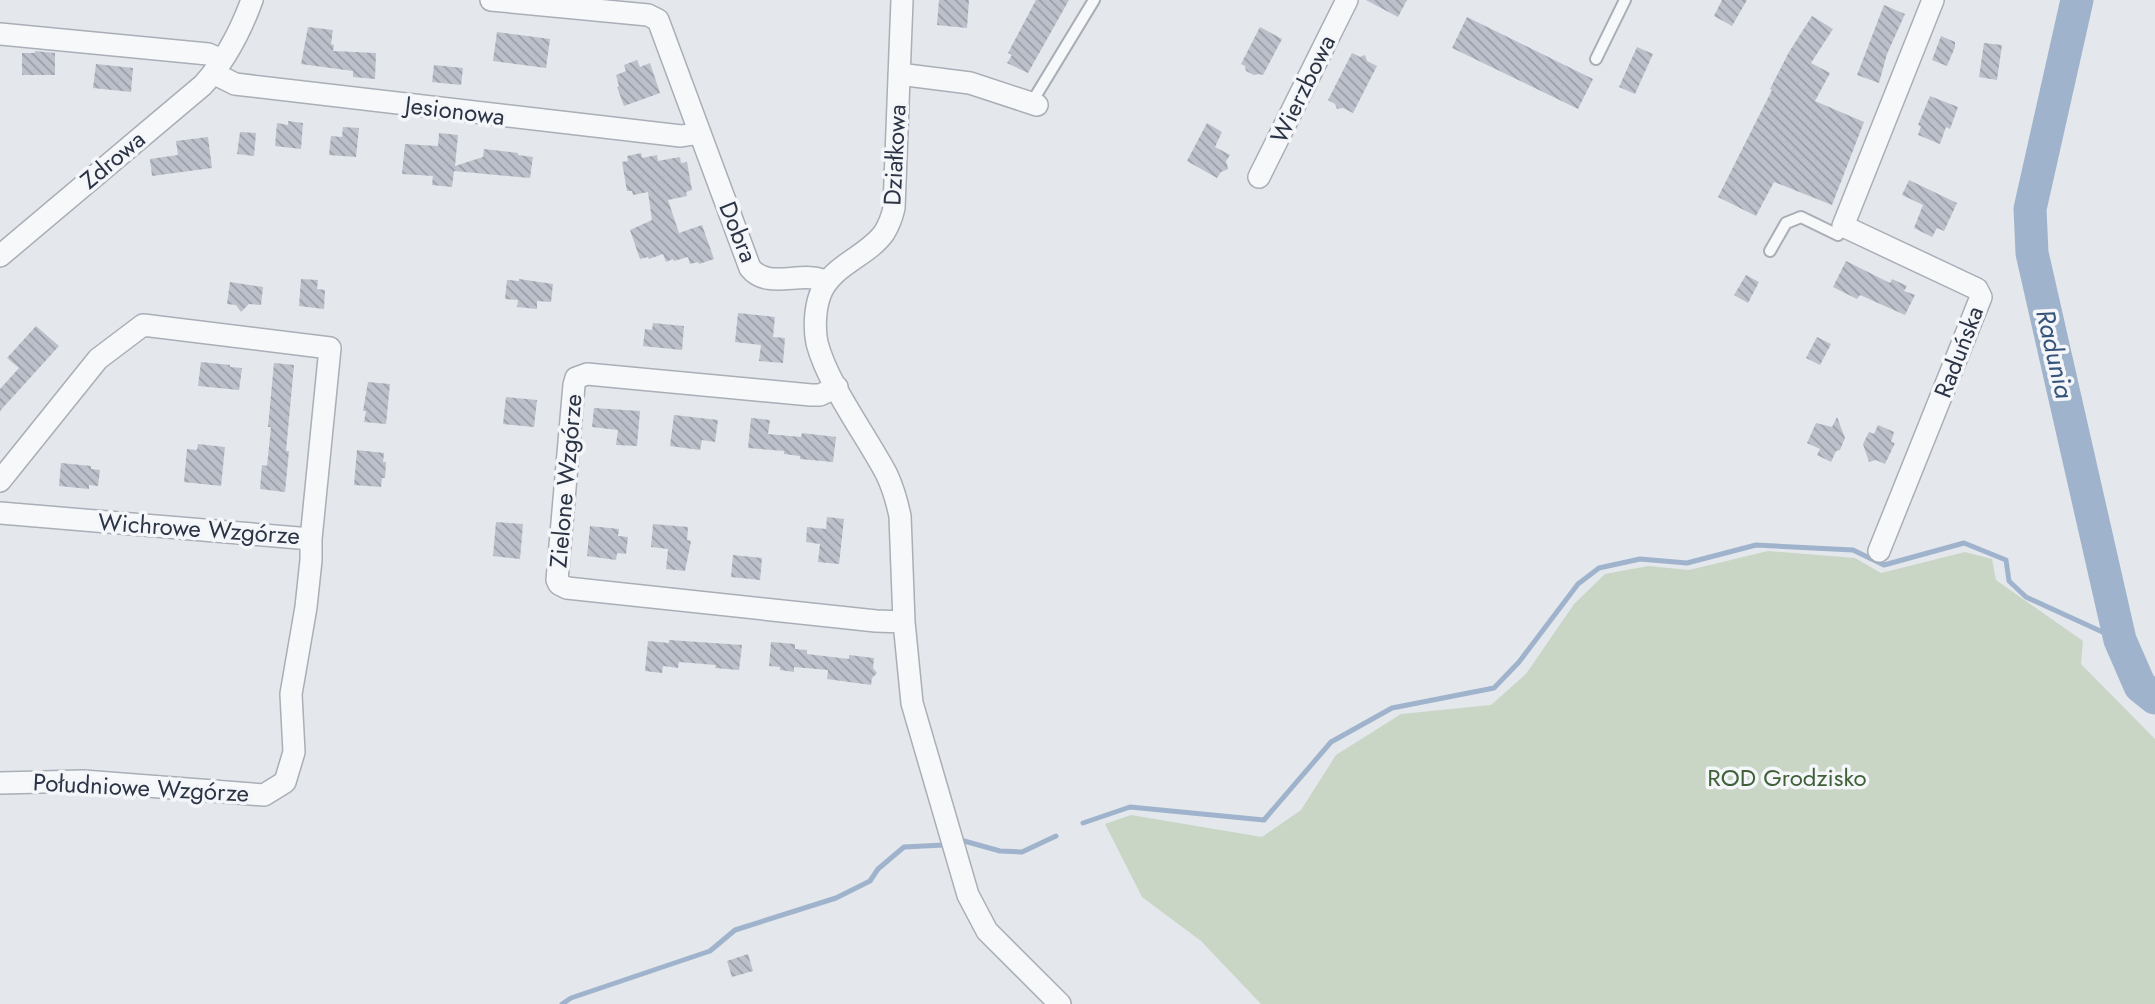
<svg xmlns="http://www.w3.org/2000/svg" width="2155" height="1004" font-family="Jost,sans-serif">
	<defs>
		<pattern id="building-back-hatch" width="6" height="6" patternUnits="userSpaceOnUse" patternTransform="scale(1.75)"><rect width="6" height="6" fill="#bbc0ca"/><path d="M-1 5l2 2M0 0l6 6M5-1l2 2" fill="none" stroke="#989da6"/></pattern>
	</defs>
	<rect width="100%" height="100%" fill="#e4e7ec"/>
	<!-- garden -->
	<path fill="#c9d6c5" d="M1768 551 1855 558 1881 573 1965 552 1992 559 1996 580 2083 641 2081 664 2155 739V1004H1261L1201 941 1142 897 1105 824 1131 815 1262 837 1301 810 1336 755 1401 714 1491 705 1526 674 1574 604 1605 574 1648 566 1689 570Z"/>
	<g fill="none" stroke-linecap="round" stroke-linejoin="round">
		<!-- stream -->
		<path stroke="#9fb4cc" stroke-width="5" d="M1083 823 1130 807 1264 820 1331 742 1392 708 1494 688 1519 662 1578 584 1599 568 1640 559 1687 563 1756 545 1853 550 1884 565 1964 543 2006 560 2009 581 2026 597 2120 640
			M964 841 1000 851 1022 852 1056 836
			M562 1004 571 998 710 951 735 930 836 898 870 881 878 869 904 847 944 845"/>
		<!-- river -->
		<path stroke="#9fb4cc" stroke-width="33" d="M2077 0 2030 209 2032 253 2120 640 2140 686 2155 698"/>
	</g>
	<!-- building -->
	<path fill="url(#building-back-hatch)" d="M939 0H969L967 28 937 25Z
		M1036 0H1069L1028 73 1007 63 1012 55 1008 53Z
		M1366 0H1407L1398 17Z
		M1722 0H1747L1732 26 1714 16Z
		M1884 5 1905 14 1887 54 1879 83 1857 75Z
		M1812 16 1833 29 1811 63 1830 73 1815 101 1864 122 1832 205 1774 182 1756 216 1718 197 1772 90 1770 89 1789 52Z
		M1467 17 1593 79 1578 109 1452 48Z
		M308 27 333 30 331 44 334 45 333 51 376 53 375 79 353 77V71L301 64Z
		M1260 27 1282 39 1263 75 1259 74 1254 75 1246 71 1245 66 1241 64Z
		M497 32 550 39 546 68 493 61Z
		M1941 36 1955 42V47L1947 66 1932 60Z
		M1984 43 2002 45 1997 80 1979 77Z
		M1637 47 1653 54 1635 94 1619 87Z
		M35 51 55 53V75H22V53H35Z
		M1352 53 1360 57 1365 55 1367 61 1377 66 1353 113 1343 108 1337 109 1335 104 1328 100Z
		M637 60 640 67 650 63 660 93 624 106 617 87 619 86 616 75 626 71 624 65Z
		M96 64 133 68 131 92 93 88Z
		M434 65 463 68 461 85 432 82Z
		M1930 96 1958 107 1950 129 1946 127 1940 144 1918 135 1921 126 1918 125Z
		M288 121 303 123 301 149 275 146 277 123 288 125Z
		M1207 123 1222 132 1215 147 1230 155 1226 161 1228 169 1221 172 1217 178 1187 161Z
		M343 127 359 128 356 157 329 155 331 136 342 137Z
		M240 132 256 133 254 156 237 154Z
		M439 133 458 135 455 166 483 157 484 149 518 153V155L533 157 530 178 454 171 452 187 432 185 433 176 402 174 405 144 438 146Z
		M208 137 212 168 152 176 150 159 178 155 176 141Z
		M641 153 642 158 657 155 658 161 680 157 681 163 687 162 692 190 686 192 687 196 668 200 679 233 702 225 714 259 699 264 698 262 690 264 688 257 674 261 673 259 666 262 663 254 649 259 648 257 640 259 630 230 652 220 648 192 633 195 632 191H627L622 162 628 161 627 156Z
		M1909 180 1957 203 1944 231 1937 228 1932 237 1914 228 1923 205 1902 195Z
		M1846 261 1890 283 1892 279 1907 286 1904 291 1915 295 1905 315 1860 295 1857 299 1833 287Z
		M1746 275 1759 282 1748 303 1734 295Z
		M301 279 318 280 317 289 325 290 324 309 299 306Z
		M519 279 553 284 551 302 537 301V309L517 307 518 300 505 299 507 280 519 281Z
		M230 282 263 287 261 305 249 304 241 312 236 305 227 304Z
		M738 313 775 317 773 337 785 338 783 363 759 361 761 345 735 342Z
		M653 323 684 326 682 350 643 346 645 329 652 330Z
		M36 326 59 346 0 411V389L19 368 7 358Z
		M1817 337 1831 344 1820 365 1806 358Z
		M201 362 230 365V367L242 368 239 390 198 386Z
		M274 363 294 365 286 451H289L285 492 260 489 262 465 267 466 271 427H268Z
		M368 382 390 384 386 424 364 422 366 411H363Z
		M506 397 537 400 534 427 503 424Z
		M594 408 640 411 637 446 616 445 618 430 592 427Z
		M674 415 718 420 715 442 702 440 700 450 670 446Z
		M1837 417 1845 438 1840 450 1836 451 1831 462 1817 455 1820 449 1807 443 1816 423 1832 427Z
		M751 418 770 420 768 434 801 437 802 433 836 437 833 462 800 459V456L784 454V451L748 448Z
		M1878 425 1894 432 1891 442 1895 443 1885 464 1876 460 1869 462 1863 444 1869 432 1874 434Z
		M198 444 225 447 221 486 184 482 187 449 197 450Z
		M357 450 384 453 383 462H386L385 478H382L381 487 354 485Z
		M61 463 91 466V469L100 470 98 486 89 485V489L59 486Z
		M827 517 844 519 839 564 818 562 820 544 806 542 807 527 826 529Z
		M496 522 523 524 520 559 493 556Z
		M653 524 688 527 687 540 691 541 685 571 666 569 668 549 651 547Z
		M590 526 619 529 618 536 628 537 626 554 617 553 616 560 587 556Z
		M733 555 762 558 760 580 731 577Z
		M669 640 742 645 739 670 715 668 716 665 679 662 678 668 663 666 662 673 645 671 648 641 669 643Z
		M771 642 795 644V649L807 650V654L849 659V655L874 658 873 668 877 673 872 678 871 685 827 679 828 670 794 667V672L780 670V667L769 666Z
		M748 954 753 971 732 977 727 961Z"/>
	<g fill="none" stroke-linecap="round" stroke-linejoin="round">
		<!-- service casing -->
		<g stroke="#a9aeb7" stroke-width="14">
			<path id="service" d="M1596 59 1625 0
				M1032 102 1094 0
				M1770 251 1786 223 1801 217 1838 235 1843 226"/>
		</g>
		<!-- minor casing -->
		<g stroke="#a9aeb7" stroke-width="24">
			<path id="minor" d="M491 0 648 15 658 20 750 268C769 291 803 269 827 282
				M902 0 894 208C892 217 889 225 884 233 867 257 831 265 820 295 815 309 814 328 817 343 828 385 866 435 887 475 893 488 897 502 900 516L904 622 912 703 968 895 987 931 1060 1004
				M0 34 208 54 222 60
				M213 73 235 84 681 136 700 133
				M899 74 970 83 1037 105
				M1259 177 1347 0
				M0 256 203 85C225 61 241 30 252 0
				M837 387 820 395H811L587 374 576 378 574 385 557 580 559 584 567 588 876 621 904 622
				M0 481 98 359 143 325 330 348 311 539 0 513
				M1879 551 1981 297 1977 289 1843 226 1933 0
				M0 783 83 781 264 795 285 782 294 752 291 694 306 607 311 560V539"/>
		</g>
		<!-- service -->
		<use href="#service" stroke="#f7f8fa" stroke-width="10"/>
		<!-- minor -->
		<use href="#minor" stroke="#f7f8fa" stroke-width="21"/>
	</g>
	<g text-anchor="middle" stroke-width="7" stroke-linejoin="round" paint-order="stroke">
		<!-- street labels -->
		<g font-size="24" fill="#2b3445" stroke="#f4f6f9">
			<text transform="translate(1303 89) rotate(-64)" y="8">Wierzbowa</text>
			<text transform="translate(455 111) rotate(7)" y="8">Jesionowa</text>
			<text transform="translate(895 155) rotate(-87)" y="8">Działkowa</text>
			<text transform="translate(113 160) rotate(-40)" y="8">Zdrowa</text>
			<text transform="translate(738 232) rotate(68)" y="8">Dobra</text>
			<text transform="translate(1959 352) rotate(-69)" y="8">Raduńska</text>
			<text transform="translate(566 481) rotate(-85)" y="8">Zielone Wzgórze</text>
			<text transform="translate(199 529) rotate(4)" y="8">Wichrowe Wzgórze</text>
			<text transform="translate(141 788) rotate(3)" y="8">Południowe Wzgórze</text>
		</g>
		<!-- park labels -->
		<g font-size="24" fill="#3f6138" stroke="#f4f6f9">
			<text x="1787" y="786">ROD Grodzisko</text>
		</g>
		<!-- water labels -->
		<g font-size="26" font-style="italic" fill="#34527a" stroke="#f4f6f9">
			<text transform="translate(2055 354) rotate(77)" y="9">Radunia</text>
		</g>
	</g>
</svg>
